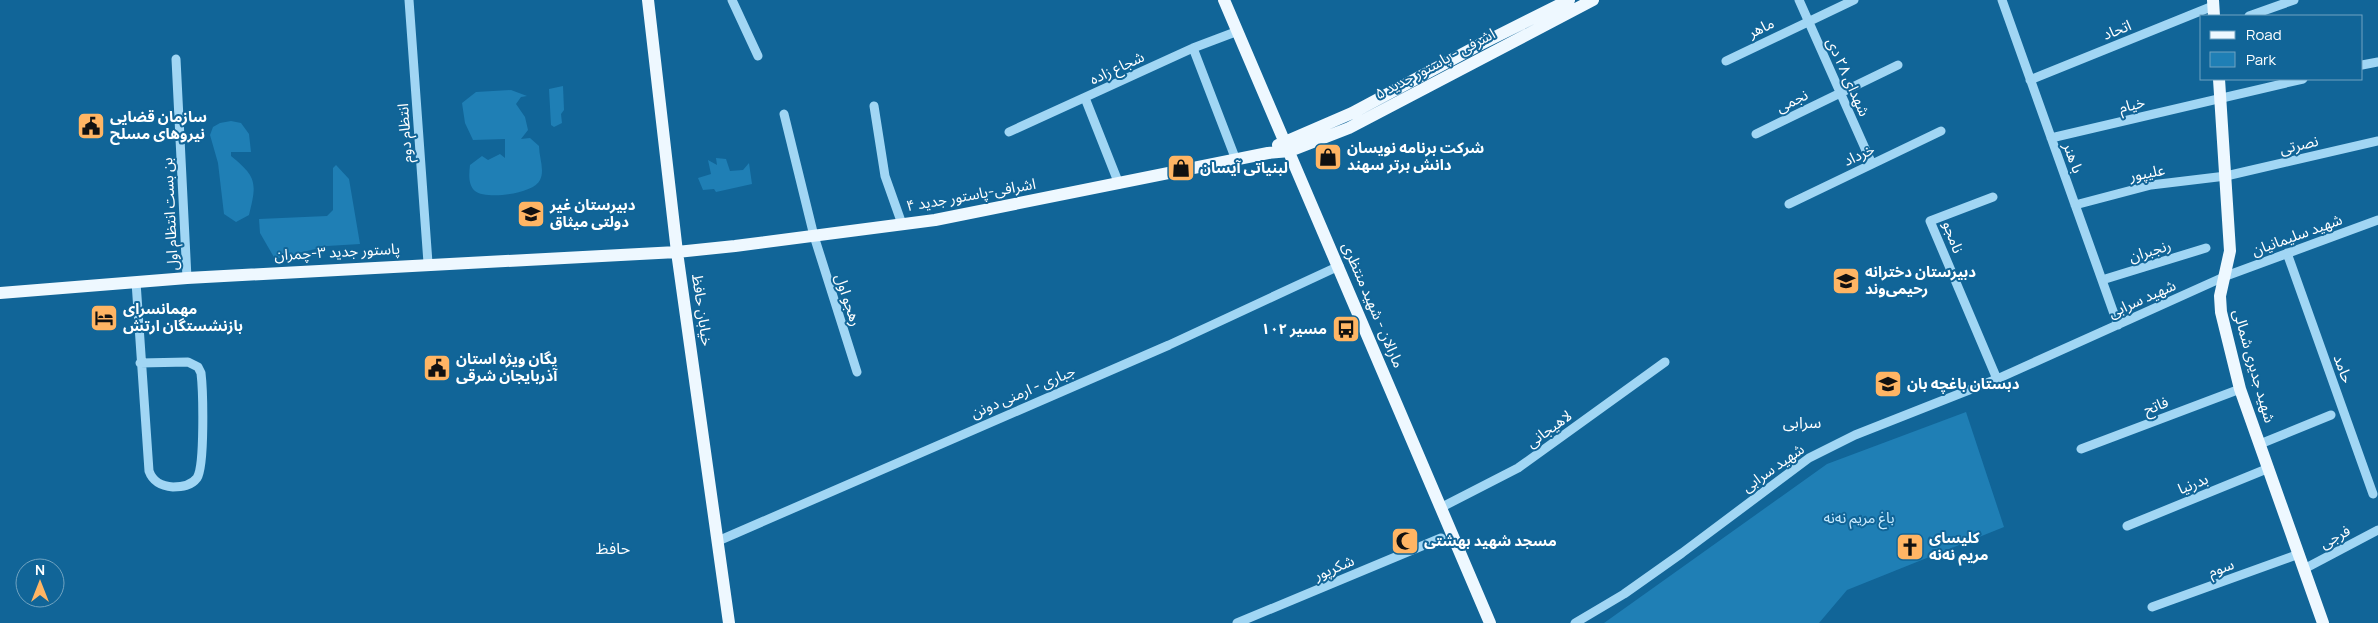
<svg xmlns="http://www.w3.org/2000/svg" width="2378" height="623" font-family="Manrope,'Noto Sans Arabic',sans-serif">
	<rect width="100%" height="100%" fill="#116598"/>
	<!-- green -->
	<path fill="#1f7fb5" d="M563 86 564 110 561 114 562 123 554 127 551 125 549 89Z
		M511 90 527 96 521 97 516 104 525 117 528 130 521 139 530 138 539 146C539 157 545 170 540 180 534 194 486 200 475 191 468 185 469 174 470 165L482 156 488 160 500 154 505 158V139L473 140 465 123 462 103 476 92Z
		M231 121 241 123 249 134 251 152H231V156C257 177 257 183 249 215L236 222 224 214 218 163 210 135 213 127 220 123Z
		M716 158 726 159 730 171 743 170 749 163 752 184 716 192 714 189 703 190 698 178 711 174 708 160 717 165Z
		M336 165 349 179 360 244 327 246 275 259 260 233 259 219 327 216 333 210V168Z
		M1966 412 2004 527 1847 590 1819 623H1604L1827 464Z"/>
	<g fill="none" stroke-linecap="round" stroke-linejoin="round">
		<!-- minor -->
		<path stroke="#a1d6f4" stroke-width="9" d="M409 0 428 263
			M732 0 758 56
			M1799 0 1872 164
			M2002 0 2118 325
			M2249 16 2294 0
			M1193 48 1236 160
			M176 59 187 278
			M1726 61 1854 0
			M2362 65 2378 62
			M2030 80 2213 6
			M1085 98 1119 184
			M874 106 885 176 902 224
			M784 114 814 236 857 372
			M1009 132 1193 48 1238 31
			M1756 134 1898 65
			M2051 138 2303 79
			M1993 197 1930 221 1997 379
			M1789 204 1941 131
			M2075 205 2151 185 2226 176 2378 141
			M2287 253 2373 494
			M2102 280 2206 248
			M136 282 149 471C153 482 161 486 173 487 182 487 191 486 197 478 205 466 203 390 201 373L198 367 188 362 140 363
			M2260 444 2331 415
			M2081 449 2240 389
			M1442 507 1518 468 1665 362
			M2127 526 2269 468
			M718 541 1169 345 1339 266
			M2304 569 2378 530
			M2152 607 2299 554
			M1237 623 1441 538
			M1575 623 1624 594 1682 553 1809 458 1855 435 1997 379 2226 276 2378 220"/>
		<!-- major -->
		<path stroke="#eef8ff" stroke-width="12" d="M648 0 677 252 729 623
			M1224 0 1490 623
			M2213 0 2214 16
			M2219 79 2230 251 2220 296 2221 312 2240 389 2323 623
			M1278 145 1352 113 1481 44 1569 0
			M0 293 187 278 677 252 735 246 935 220 1268 153 1290 151 1349 128 1593 0"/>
	</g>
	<!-- icons -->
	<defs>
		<g id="civic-square" transform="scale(1.4375)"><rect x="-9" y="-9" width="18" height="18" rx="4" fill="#ffb564" stroke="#116598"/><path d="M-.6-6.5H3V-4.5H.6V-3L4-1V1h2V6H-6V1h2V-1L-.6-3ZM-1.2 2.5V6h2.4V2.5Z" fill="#111"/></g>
		<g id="shop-square" transform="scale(1.4375)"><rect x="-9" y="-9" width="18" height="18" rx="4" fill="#ffb564" stroke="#116598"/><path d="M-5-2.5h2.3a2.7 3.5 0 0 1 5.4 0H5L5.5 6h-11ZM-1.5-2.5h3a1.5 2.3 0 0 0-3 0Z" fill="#111"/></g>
		<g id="school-square" transform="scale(1.4375)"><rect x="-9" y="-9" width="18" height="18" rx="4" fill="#ffb564" stroke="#116598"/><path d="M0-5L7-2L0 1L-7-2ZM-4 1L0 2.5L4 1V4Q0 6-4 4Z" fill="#111"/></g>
		<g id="hotel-square" transform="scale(1.4375)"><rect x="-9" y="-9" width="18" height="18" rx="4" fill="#ffb564" stroke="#116598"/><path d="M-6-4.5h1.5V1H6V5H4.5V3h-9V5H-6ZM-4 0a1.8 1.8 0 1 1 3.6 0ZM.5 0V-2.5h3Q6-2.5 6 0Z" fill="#111"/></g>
		<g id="bus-square" transform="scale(1.4375)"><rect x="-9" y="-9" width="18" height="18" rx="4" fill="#ffb564" stroke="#116598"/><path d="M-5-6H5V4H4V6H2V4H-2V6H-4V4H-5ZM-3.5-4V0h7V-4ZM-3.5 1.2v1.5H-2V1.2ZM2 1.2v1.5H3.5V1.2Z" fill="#111"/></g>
		<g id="mosque-square" transform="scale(1.4375)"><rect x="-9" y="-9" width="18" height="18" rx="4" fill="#ffb564" stroke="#116598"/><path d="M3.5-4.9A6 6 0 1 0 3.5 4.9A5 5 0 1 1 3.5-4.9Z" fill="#111"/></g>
		<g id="church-square" transform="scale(1.4375)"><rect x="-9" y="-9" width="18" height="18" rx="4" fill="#ffb564" stroke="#116598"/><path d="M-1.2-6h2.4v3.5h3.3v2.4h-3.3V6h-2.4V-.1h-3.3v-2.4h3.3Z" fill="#111"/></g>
	</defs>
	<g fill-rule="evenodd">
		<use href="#civic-square" x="91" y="126"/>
		<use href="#shop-square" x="1328" y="157"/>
		<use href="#shop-square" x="1181" y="168"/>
		<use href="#school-square" x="531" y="214"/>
		<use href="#school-square" x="1846" y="281"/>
		<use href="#hotel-square" x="104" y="318"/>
		<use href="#bus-square" x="1346" y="329"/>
		<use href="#civic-square" x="437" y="368"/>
		<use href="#school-square" x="1888" y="384"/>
		<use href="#mosque-square" x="1405" y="541"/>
		<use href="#church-square" x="1910" y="547"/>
	</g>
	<g text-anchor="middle" stroke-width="4" stroke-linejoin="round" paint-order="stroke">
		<!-- street labels -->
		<g font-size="15" fill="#fff" stroke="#116598">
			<text transform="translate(1761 28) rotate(-26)" y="5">ماهر</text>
			<text transform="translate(2117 30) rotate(-22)" y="5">اتحاد</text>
			<text transform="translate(1435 64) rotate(-28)" y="5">اشرفی - پاستور جدید ۵</text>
			<text transform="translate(1117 68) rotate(-25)" y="5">شجاع زاده</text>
			<text transform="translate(1848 77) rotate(66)" y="5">شهدای ۲۸ دی</text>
			<text transform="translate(1792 101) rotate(-26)" y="5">نجمی</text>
			<text transform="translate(2132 105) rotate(-14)" y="5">خیام</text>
			<text transform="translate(405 133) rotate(-94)" y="5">انتظام دوم</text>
			<text transform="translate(2299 145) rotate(-13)" y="5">نصرتی</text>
			<text transform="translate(1859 155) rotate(-25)" y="5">خرداد</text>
			<text transform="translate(2073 158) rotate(70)" y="5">با هنر</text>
			<text transform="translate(2147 173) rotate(-11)" y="5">علیپور</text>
			<text transform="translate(971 195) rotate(-10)" y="5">اشرافی-پاستور جدید ۴</text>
			<text transform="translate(170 214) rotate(-93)" y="5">بن بست انتظام اول</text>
			<text transform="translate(2297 235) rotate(-20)" y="5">شهید سلیمانیان</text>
			<text transform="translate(1953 237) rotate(70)" y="5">نامجو</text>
			<text transform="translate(2150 251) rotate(-17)" y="5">رنجبران</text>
			<text transform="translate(337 252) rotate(-3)" y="5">پاستور جدید ۳-چمران</text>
			<text transform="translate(2142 299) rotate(-24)" y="5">شهید سرابی</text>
			<text transform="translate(848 300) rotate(72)" y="5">رهجو اول</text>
			<text transform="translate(1373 305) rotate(67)" y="5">مارالان - شهید منتظری</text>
			<text transform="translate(702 310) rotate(82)" y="5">خیابان حافظ</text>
			<text transform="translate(2254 366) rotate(74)" y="5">شهید جدیری شمالی</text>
			<text transform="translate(2343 369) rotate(70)" y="5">حامد</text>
			<text transform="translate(1023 392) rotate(-23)" y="5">جباری - ارمنی دونن</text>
			<text transform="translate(2156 406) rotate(-21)" y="5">فاتح</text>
			<text transform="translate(1549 429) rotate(-36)" y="5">لاهیجانی</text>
			<text transform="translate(1773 468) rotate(-35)" y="5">شهید سرابی</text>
			<text transform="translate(2193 484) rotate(-22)" y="5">بدرنیا</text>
			<text transform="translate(2335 537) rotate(-28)" y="5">فرجی</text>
			<text transform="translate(1334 568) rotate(-23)" y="5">شکرپور</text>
			<text transform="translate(2221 568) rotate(-20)" y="5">سوم</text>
		</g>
		<!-- poi labels -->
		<g font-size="15" font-weight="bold" fill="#fff" stroke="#116598" text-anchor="start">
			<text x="110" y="122">سازمان قضایی<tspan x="110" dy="17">نیروهای مسلح</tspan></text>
			<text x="1347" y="153">شرکت برنامه نویسان<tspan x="1347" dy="17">دانش برتر سهند</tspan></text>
			<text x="1200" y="173">لبنیاتی آیسان</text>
			<text x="550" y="210">دبیرستان غیر<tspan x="550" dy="17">دولتی میثاق</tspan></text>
			<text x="1865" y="277">دبیرستان دخترانه<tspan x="1865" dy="17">رحیمی‌وند</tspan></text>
			<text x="123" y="314">مهمانسرای<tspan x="123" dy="17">بازنشستگان ارتش</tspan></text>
			<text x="1327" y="334" text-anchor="end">مسیر ۱۰۲</text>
			<text x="456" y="364">یگان ویژه استان<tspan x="456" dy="17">آذربایجان شرقی</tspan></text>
			<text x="1907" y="389">دبستان باغچه بان</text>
			<text x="1929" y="543">کلیسای<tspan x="1929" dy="17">مریم نه‌نه</tspan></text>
			<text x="1424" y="546">مسجد شهید بهشتی</text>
		</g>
		<!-- park labels -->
		<g font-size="15" fill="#c9ebfe" stroke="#116598">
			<text x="1859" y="523">باغ مریم نه‌نه</text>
		</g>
		<!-- neighbourhood labels -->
		<g font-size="16" fill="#fff" stroke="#116598">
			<text x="1802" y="428">سرابی</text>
			<text x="613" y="554">حافظ</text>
		</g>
	</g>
	<!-- legend -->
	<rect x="2200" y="15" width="162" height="65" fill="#116598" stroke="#70a3c1"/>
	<rect x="2210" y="31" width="25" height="8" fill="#eef8ff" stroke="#70a3c1"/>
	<text x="2246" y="40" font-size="15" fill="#ffffff">Road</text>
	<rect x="2210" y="52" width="25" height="15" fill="#1f7fb5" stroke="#70a3c1"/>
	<text x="2246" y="65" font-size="15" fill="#ffffff">Park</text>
	<!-- north arrow -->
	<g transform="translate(40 583)"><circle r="24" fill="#116598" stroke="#70a3c1"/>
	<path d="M0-4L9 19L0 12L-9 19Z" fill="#ffb564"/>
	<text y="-8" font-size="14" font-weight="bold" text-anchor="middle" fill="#ffffff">N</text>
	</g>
</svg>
